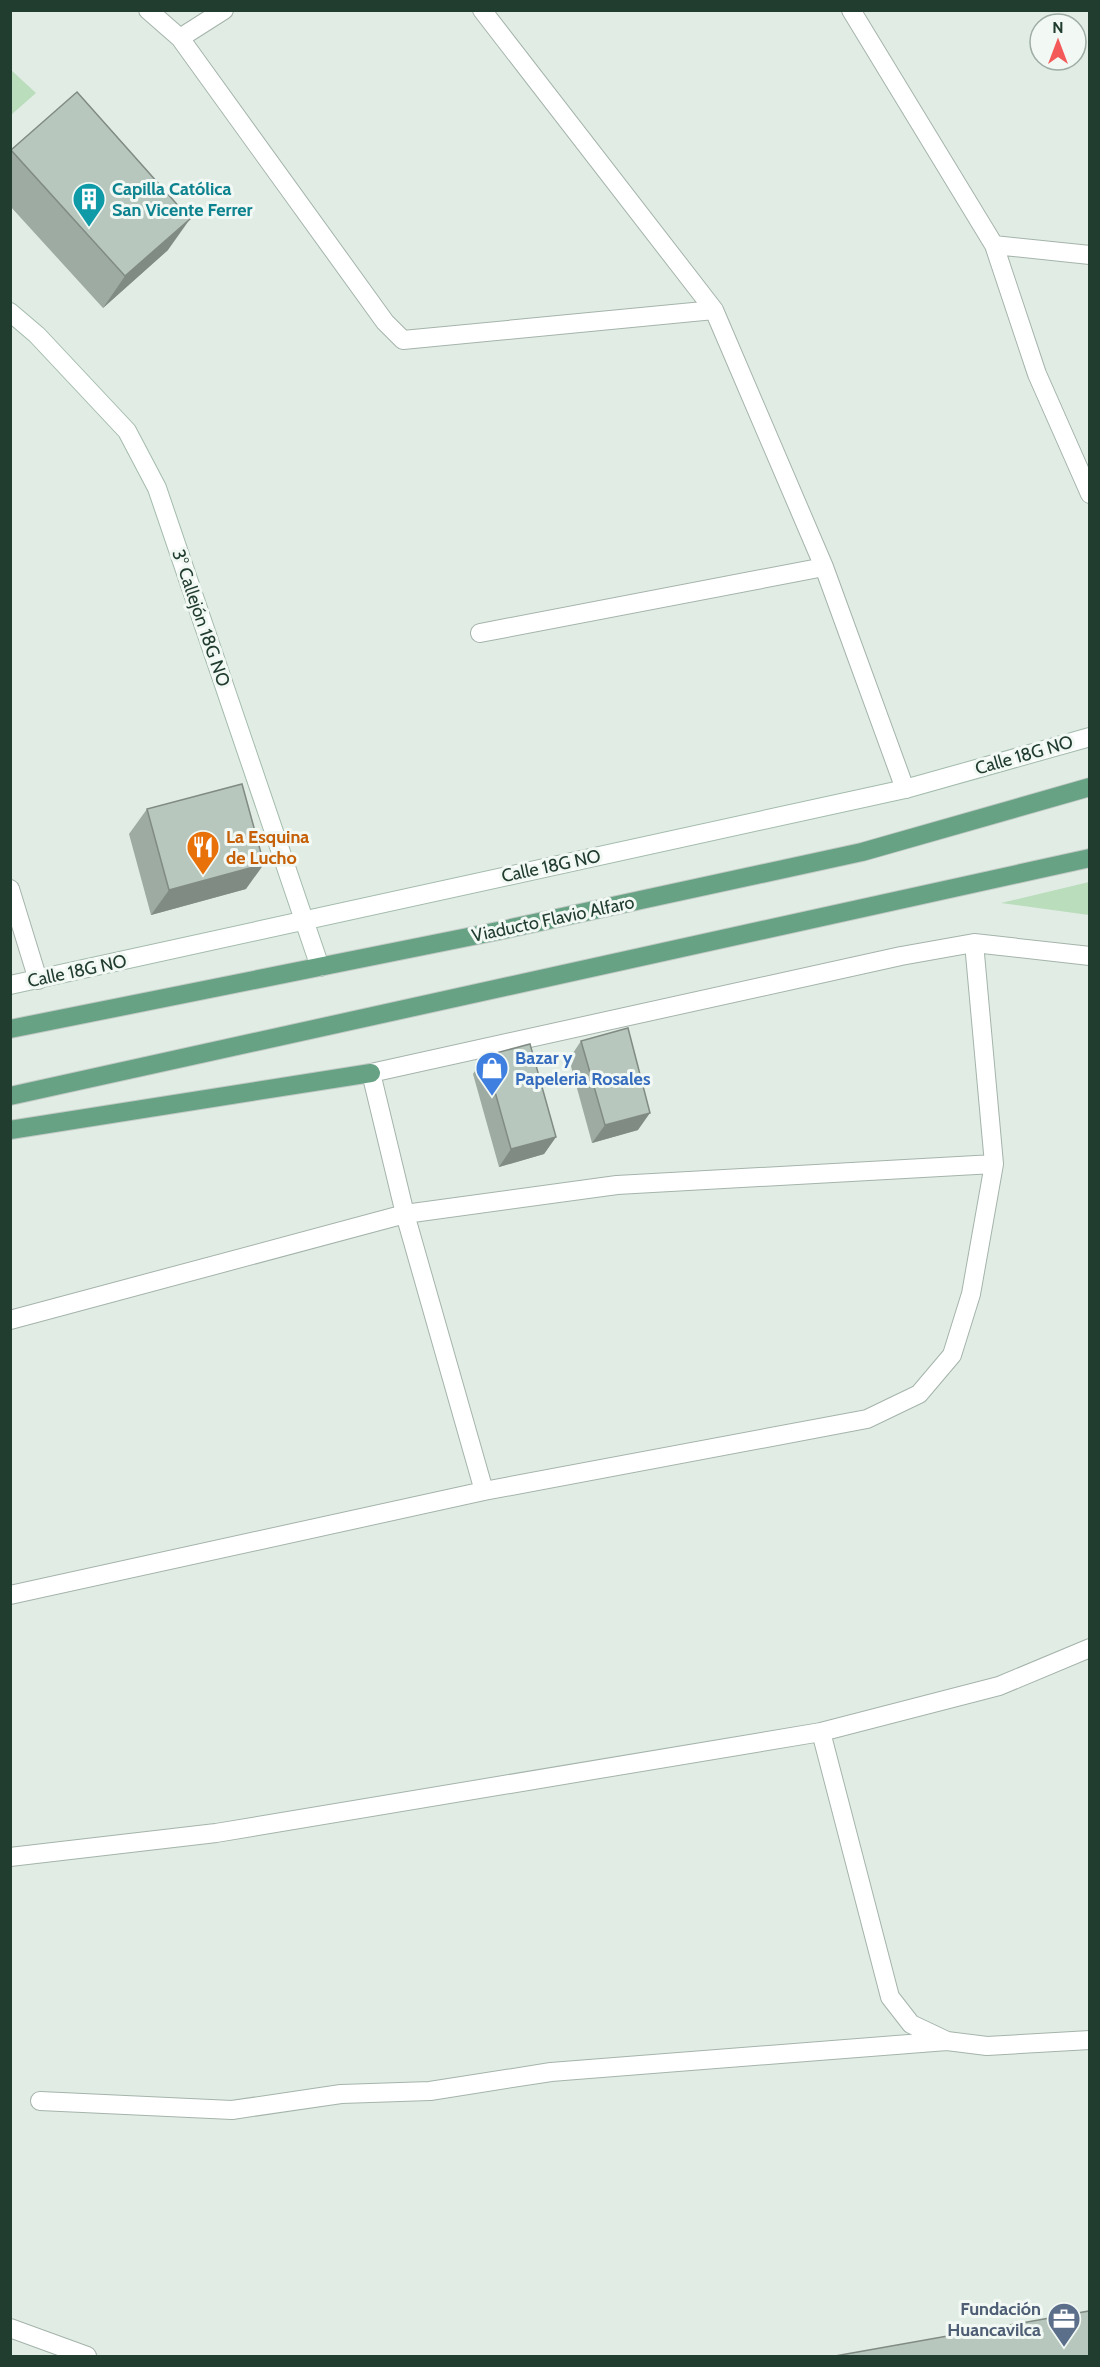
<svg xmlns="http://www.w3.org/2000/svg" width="1100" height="2367" font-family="Cabin,sans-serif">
	<rect width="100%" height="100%" fill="#e1ece5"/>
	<!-- green -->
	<path fill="#baddbb" d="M10 69 36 93 11 115H10Z
		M1089 882V915L1001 903Z"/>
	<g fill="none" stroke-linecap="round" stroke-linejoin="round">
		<!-- street casing -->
		<g stroke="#a4b4ab" stroke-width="20">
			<path id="street" d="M148 10 180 38 385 322 403 340 714 310
				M482 10 714 310 824 567 905 789
				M851 10 994 245 1037 374 1090 494
				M180 38 224 10
				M994 245 1090 255
				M480 633 824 567
				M10 889 38 980
				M10 1320 405 1214 617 1185 994 1164
				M484 1491 405 1214 371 1073 901 956 974 943 1090 956
				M10 1595 484 1491 867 1419 919 1394 952 1355 971 1294 994 1164 974 943
				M821 1732 890 1997 911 2024 947 2041 987 2046 1090 2040
				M10 1857 216 1833 821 1732 999 1686 1090 1648
				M40 2101 232 2110 341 2094 430 2091 551 2072 947 2041
				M10 2328 87 2356"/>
		</g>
		<!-- secondary casing -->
		<g stroke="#a3bbac" stroke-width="20">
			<path id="secondary" d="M10 312 37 335 127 431 157 488 320 967
				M10 985 905 789 1090 737"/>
		</g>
		<!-- primary casing -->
		<g stroke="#c1c9c5" stroke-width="20">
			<path id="primary" d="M10 1029 498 931 862 852 1090 787
				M10 1096 1090 858
				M10 1130 371 1073"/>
		</g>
		<!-- street -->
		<use href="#street" stroke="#fff" stroke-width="18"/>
		<!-- secondary -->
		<use href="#secondary" stroke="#fff" stroke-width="18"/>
		<!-- primary -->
		<use href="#primary" stroke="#66a283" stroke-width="18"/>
	</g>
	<!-- wall -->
	<path fill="#9daba3" d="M10 150 168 250 103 308 10 206Z
		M147 809 246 889 151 915 129 834Z
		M581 1041 638 1130 592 1143 569 1059Z
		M485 1056 556 1137 544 1154 499 1167 473 1074Z"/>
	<!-- shaded-wall -->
	<path fill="#808b84" d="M190 219 168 250 103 308 125 276Z
		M264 864 246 889 151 915 169 890Z
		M650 1113 638 1130 592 1143 605 1125Z
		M556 1137 544 1154 499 1167 511 1149Z"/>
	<!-- building -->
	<path fill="#b7c7bd" stroke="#808b84" stroke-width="1.5" d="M77 92 190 219 125 276 11 150Z
		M242 784 264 864 169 890 147 809Z
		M628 1028 650 1113 605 1125 581 1041Z
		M530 1044 556 1137 511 1149 485 1056Z
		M1089 2311V2356H835Z"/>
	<!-- icons -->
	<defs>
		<g id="building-pin" transform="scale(1.725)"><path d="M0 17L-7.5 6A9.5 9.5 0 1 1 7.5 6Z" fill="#0f9aa8" stroke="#f2f8f4"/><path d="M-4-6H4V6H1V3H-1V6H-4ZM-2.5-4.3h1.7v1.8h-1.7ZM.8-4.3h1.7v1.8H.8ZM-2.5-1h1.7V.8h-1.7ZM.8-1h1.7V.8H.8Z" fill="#fff"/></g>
		<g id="restaurant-pin" transform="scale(1.725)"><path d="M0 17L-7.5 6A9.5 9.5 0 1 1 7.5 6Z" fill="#e8710a" stroke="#f2f8f4"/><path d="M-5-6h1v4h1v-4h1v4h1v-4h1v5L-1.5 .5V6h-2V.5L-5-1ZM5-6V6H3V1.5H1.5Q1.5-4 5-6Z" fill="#fff"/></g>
		<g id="shop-pin" transform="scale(1.725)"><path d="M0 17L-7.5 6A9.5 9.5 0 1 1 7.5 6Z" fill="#3f7fe0" stroke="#f2f8f4"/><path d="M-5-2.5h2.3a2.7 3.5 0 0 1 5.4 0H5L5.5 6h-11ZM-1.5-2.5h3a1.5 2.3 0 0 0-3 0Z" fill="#fff"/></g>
		<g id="office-pin" transform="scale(1.725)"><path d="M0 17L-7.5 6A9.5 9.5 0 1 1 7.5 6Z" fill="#5c6f8a" stroke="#f2f8f4"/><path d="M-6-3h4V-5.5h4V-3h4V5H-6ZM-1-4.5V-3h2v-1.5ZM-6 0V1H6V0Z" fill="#fff"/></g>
	</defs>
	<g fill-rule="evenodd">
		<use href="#building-pin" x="89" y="199"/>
		<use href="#restaurant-pin" x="203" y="847"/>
		<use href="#shop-pin" x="492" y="1068"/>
		<use href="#office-pin" x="1064" y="2319"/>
	</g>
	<g text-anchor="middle" stroke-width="6" stroke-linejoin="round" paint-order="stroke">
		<!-- culture labels -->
		<g font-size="18" font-weight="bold" fill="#0d838f" stroke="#f2f8f4" text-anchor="start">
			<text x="112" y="195">Capilla Católica<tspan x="112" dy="21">San Vicente Ferrer</tspan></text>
		</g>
		<!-- street labels -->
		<g font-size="18" fill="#213d2f" stroke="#f2f8f4">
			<text transform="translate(201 618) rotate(71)" y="6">3° Callejón 18G NO</text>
			<text transform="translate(1024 755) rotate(-16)" y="6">Calle 18G NO</text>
			<text transform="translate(551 866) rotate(-12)" y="6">Calle 18G NO</text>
			<text transform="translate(553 919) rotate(-12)" y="6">Viaducto Flavio Alfaro</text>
			<text transform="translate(77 971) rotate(-12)" y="6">Calle 18G NO</text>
		</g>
		<!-- food labels -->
		<g font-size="18" font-weight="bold" fill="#c56008" stroke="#f2f8f4" text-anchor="start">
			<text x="226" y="843">La Esquina<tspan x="226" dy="21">de Lucho</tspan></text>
		</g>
		<!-- shop labels -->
		<g font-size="18" font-weight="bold" fill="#366cbe" stroke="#f2f8f4" text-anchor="start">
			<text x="515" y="1064">Bazar y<tspan x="515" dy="21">Papeleria Rosales</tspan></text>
		</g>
		<!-- service labels -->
		<g font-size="18" font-weight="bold" fill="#4e5e75" stroke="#f2f8f4" text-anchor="end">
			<text x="1041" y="2315">Fundación<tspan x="1041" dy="21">Huancavilca</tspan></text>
		</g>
	</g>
	<!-- border -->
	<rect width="1100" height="2367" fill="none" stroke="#213d2f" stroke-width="24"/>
	<!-- north arrow -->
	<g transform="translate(1058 42)"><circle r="28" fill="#f2f8f4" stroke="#9eada5" stroke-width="1.5"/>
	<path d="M0-4.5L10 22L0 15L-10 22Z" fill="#f35959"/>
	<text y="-9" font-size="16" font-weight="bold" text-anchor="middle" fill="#213d2f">N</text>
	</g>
</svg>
